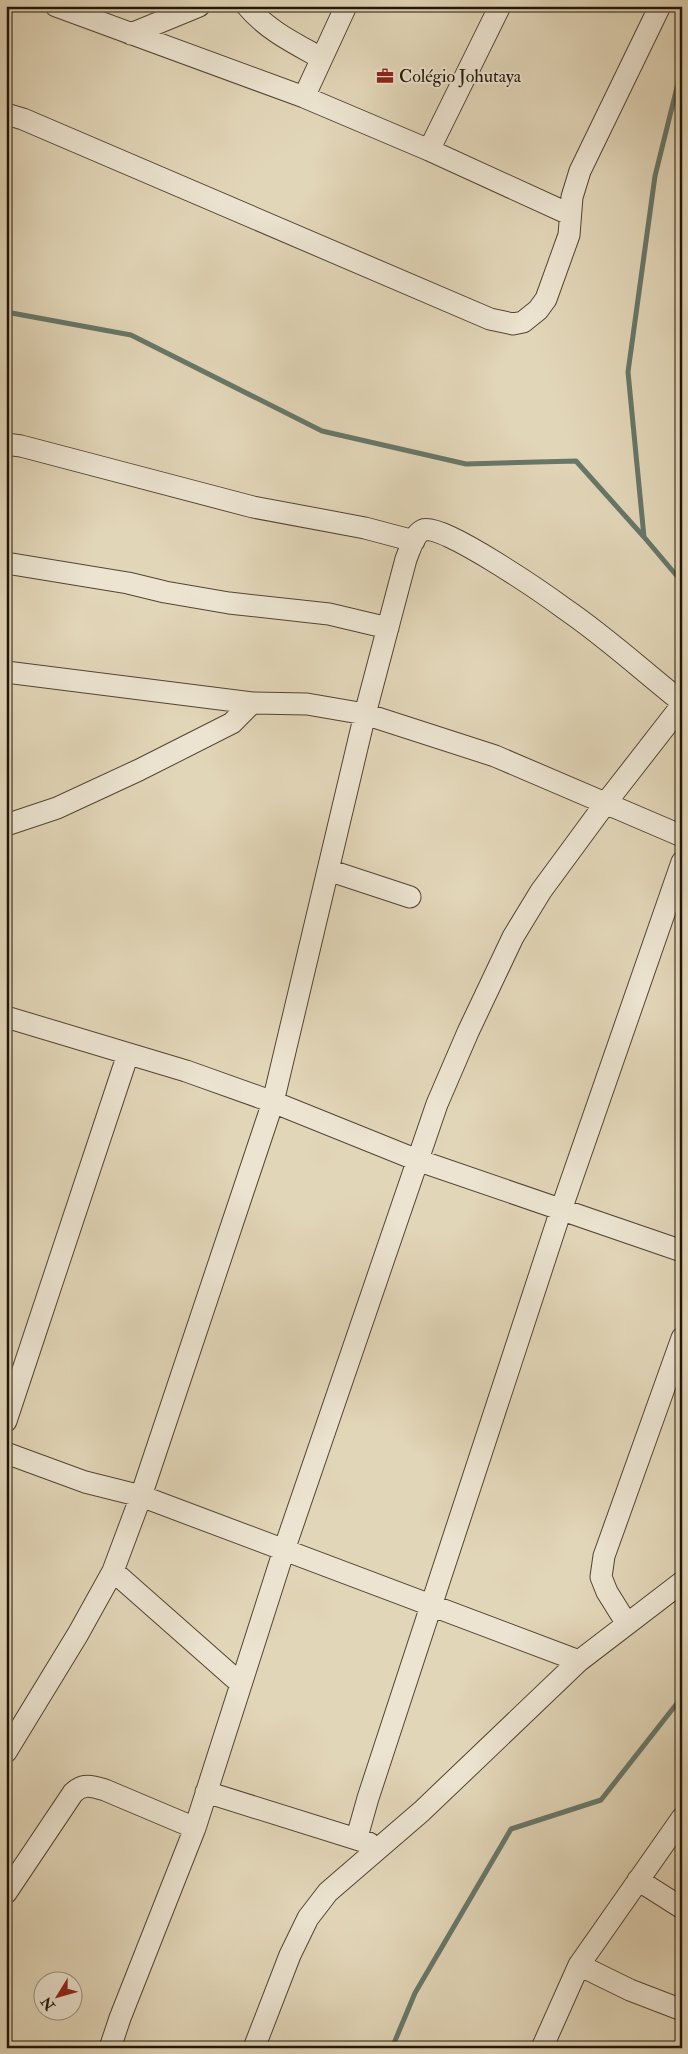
<svg xmlns="http://www.w3.org/2000/svg" width="688" height="2054" font-family="'IM FELL Double Pica',serif">
	<rect width="100%" height="100%" fill="#e2d6b8"/>
	<filter id="stains"><feTurbulence type="fractalNoise" baseFrequency=".004" numOctaves="4"/><feColorMatrix values="0 0 0 0 .2 0 0 0 0 .09 0 0 0 0 .02 0 0 0 .5 -.17"/></filter>
	<radialGradient id="worn" r=".72"><stop offset=".6" stop-color="#630" stop-opacity="0"/><stop offset="1" stop-color="#630" stop-opacity=".3"/></radialGradient>
	<g fill="none" stroke-linecap="round" stroke-linejoin="round">
		<!-- stream -->
		<path stroke="#677769" stroke-width="5" d="M682 67 655 176 628 372 644 537 682 582
			M6 312 131 335 322 431 466 464 576 461 644 537
			M392 2048 415 1993 511 1829 601 1800 682 1697"/>
		<!-- minor casing -->
		<g stroke="#514533" stroke-width="23">
			<path id="minor" d="M56 6 304 97 429 150 569 214
				M247 6C267 30 294 43 321 58
				M131 34 199 6
				M304 97 346 6
				M6 114 23 119 490 319 513 324 523 322 538 310 546 299 569 235 572 197 580 171 660 6
				M429 150 500 6
				M6 444 21 446 253 507 365 528 414 541
				M6 563 128 583 165 592 229 603 329 614 388 628
				M6 672 252 703 307 704 365 714 495 756 682 836
				M6 825 57 808 139 770 232 723 252 703
				M328 870 410 897
				M6 1017 186 1071 273 1102 417 1160 682 1251
				M6 1421 128 1054
				M6 1453 85 1482 141 1496 579 1661
				M113 1571 241 1684
				M627 1624 607 1592 601 1577 604 1556 682 1338
				M6 1752 78 1634 113 1571 141 1496 273 1102 365 714 406 559C410 550 413 535 423 530 441 522 546 595 565 609 606 637 643 671 682 702
				M206 1792 369 1843
				M357 1837 368 1798 561 1210 682 862
				M638 1880 682 1908
				M6 1893 73 1793C83 1783 92 1786 105 1790L195 1828
				M579 1965 630 1990 682 2010
				M110 2048 120 2018 195 1828 284 1550 437 1104 468 1032 513 937 541 891 605 804 682 705
				M254 2048 290 1955 308 1918 328 1892 422 1811 579 1661 682 1582
				M542 2048 579 1965 682 1818"/>
		</g>
		<!-- minor -->
		<use href="#minor" stroke="#ece4d1" stroke-width="21"/>
	</g>
	<!-- icons -->
	<defs>
		<g id="office-bare" transform="scale(1.35)"><path d="M-6-3h4V-5.5h4V-3h4V5H-6ZM-1-4.5V-3h2v-1.5ZM-6 0V1H6V0Z" fill="#8f2418" stroke="#ece4d1" stroke-width="2.5" paint-order="stroke"/></g>
	</defs>
	<g fill-rule="evenodd">
		<use href="#office-bare" x="385" y="76"/>
	</g>
	<g text-anchor="middle" stroke-width="4" stroke-linejoin="round" paint-order="stroke">
		<!-- poi labels -->
		<g font-size="18" fill="#211507" stroke="#ece4d1" text-anchor="start">
			<text x="399" y="82">Colégio Johutaya</text>
		</g>
	</g>
	<!-- margin -->
	<rect width="688" height="2054" fill="none" stroke="#e2d6b8" stroke-width="25"/>
	<rect x="8" y="8" width="673" height="2039" fill="none" stroke="#211507" stroke-width="2.5"/>
	<rect x="12" y="12" width="663" height="2029" fill="none" stroke="#211507"/>
	<!-- north arrow -->
	<g transform="translate(58 1996) rotate(233)"><circle r="24" fill="#ece4d1" stroke="#9b9180"/>
	<path d="M0-4L9 19L0 12L-9 19Z" fill="#8f2418"/>
	<text y="-8" font-size="14" font-weight="bold" text-anchor="middle" fill="#211507">N</text>
	</g>
	<rect width="100%" height="100%" filter="url(#stains)"/>
	<rect width="100%" height="100%" fill="url(#worn)"/>
</svg>
